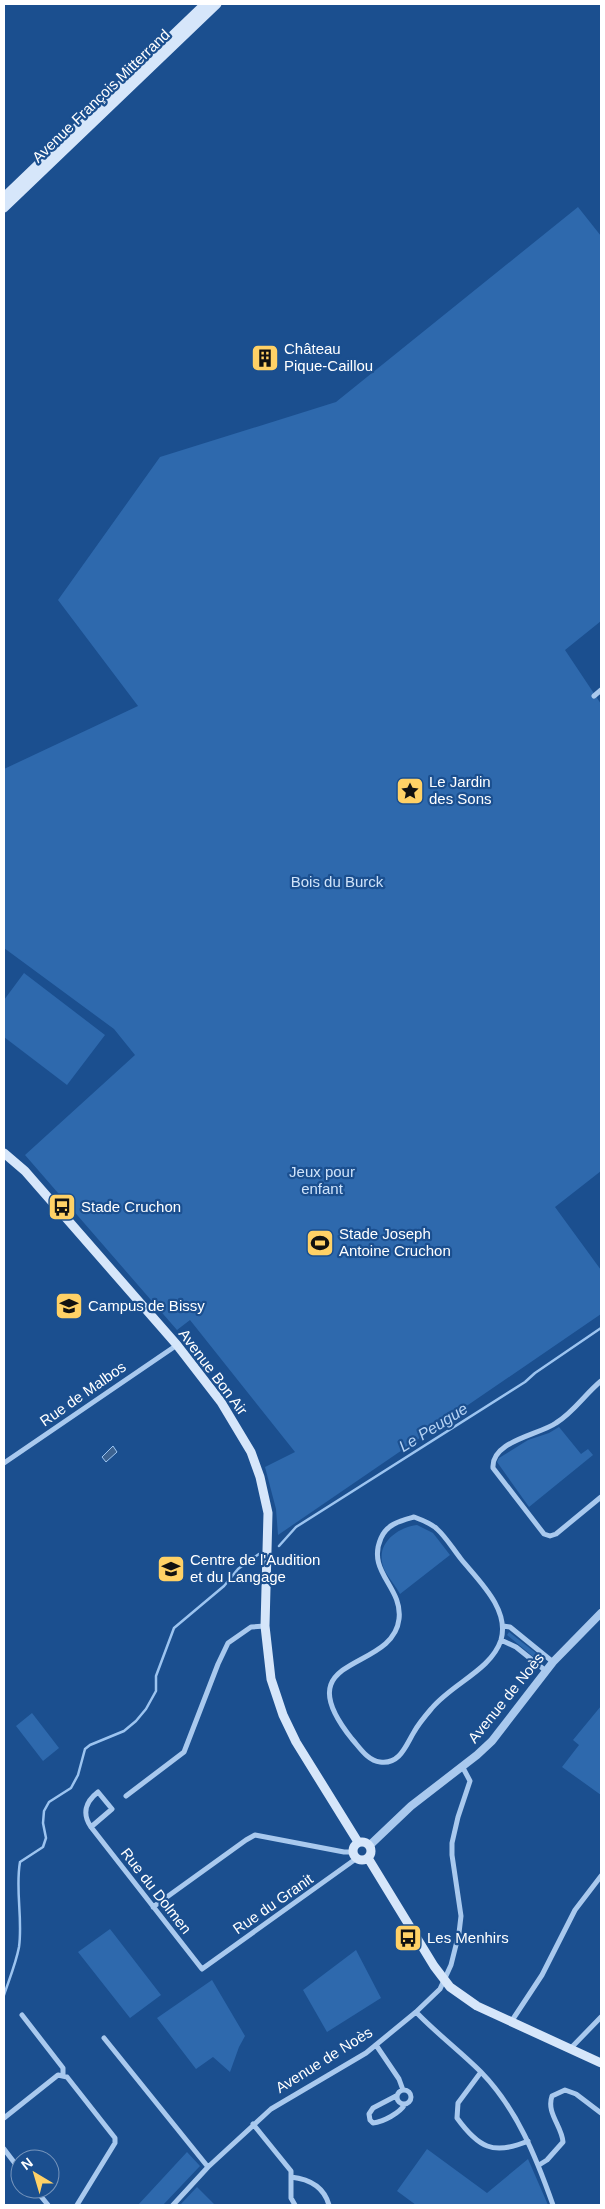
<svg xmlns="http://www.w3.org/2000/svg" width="605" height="2209" font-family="Arial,sans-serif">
	<rect width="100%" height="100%" fill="#1b4f8f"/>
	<!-- green -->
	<path fill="#2e69ad" d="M578 207 601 236V621L565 650 601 704V1171L555 1207 601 1270V1314L278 1535 276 1509 265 1467 295 1452 190 1320 177 1330 25 1155 135 1055 114 1029 4 948V769L138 706 58 600 160 457 336 402Z
		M24 973 105 1035 67 1085 4 1037V1000Z
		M559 1427 581 1454 588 1449 593 1455 529 1507 497 1462 499 1458 528 1440 549 1433Z
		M417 1525 433 1533 450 1555 400 1594C396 1586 389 1579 385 1571 373 1546 395 1528 417 1525Z
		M509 1632 541 1657 536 1659 507 1635Z
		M601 1706V1795L562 1767 579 1745 573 1740Z
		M32 1713 59 1748 43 1761 16 1726Z
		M110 1929 161 1995 130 2018 78 1952Z
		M356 1950 381 1998 327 2032 303 1990Z
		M212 1980 245 2036 239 2047 230 2072 213 2057 196 2069 157 2018Z
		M427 2149 487 2193 528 2159 548 2205H416L397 2191Z
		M187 2152 200 2166 163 2205H138Z
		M197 2187 215 2205H180Z"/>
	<!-- water -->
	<path fill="#3c6290" stroke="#9cc4f0" d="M113 1446 117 1452 106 1462 102 1457Z"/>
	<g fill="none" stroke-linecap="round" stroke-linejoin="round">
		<!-- stream -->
		<path stroke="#9cc4f0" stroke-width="2.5" d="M279 1546 296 1527 525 1382 535 1373 601 1328
			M4 1995C9 1980 16 1963 19 1947 23 1918 15 1890 20 1862L43 1847 46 1838 43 1823 44 1811 49 1802 71 1788 78 1775 85 1749 90 1745 124 1731 136 1721 146 1709 156 1691V1676L174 1628 224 1586 238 1569 259 1554"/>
		<!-- minor -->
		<path stroke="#a9c9ee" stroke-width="5" d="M594 696 601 690
			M601 1381C585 1394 574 1412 556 1423 539 1435 491 1441 493 1468L544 1534 550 1536 556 1534 601 1497
			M4 1463 177 1345
			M414 1517C422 1520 431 1523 437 1529 446 1537 453 1549 461 1559 478 1580 510 1609 501 1640 491 1670 453 1683 432 1708 426 1715 419 1723 414 1732 406 1745 400 1765 380 1762 368 1761 360 1748 352 1739 283 1653 393 1673 399 1619 403 1587 366 1572 381 1538 387 1524 400 1521 414 1517Z
			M503 1626 510 1627 553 1662
			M501 1640 516 1647 546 1671
			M126 1796 184 1752 218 1664 228 1643 251 1627 265 1626
			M91 1827 112 1809 98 1792C85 1802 82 1814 91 1827L202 1969 357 1858
			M153 1907 246 1840 255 1835 344 1852H353
			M416 2012C436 2033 460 2051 481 2072 517 2109 536 2157 553 2205
			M22 2015 63 2068V2075
			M511 2022 542 1975 575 1910 601 1876
			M104 2038 208 2167
			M376 2045 399 2079 403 2090
			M570 2049 601 2017
			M481 2072 458 2103 457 2118C478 2147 493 2156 528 2141
			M397 2097a7 7 0 1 1 14 0a7 7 0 1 1-14 0Z
			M396 2096 373 2108 369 2114 370 2120 373 2123C383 2122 400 2113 405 2104
			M4 2118 58 2075 67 2077 115 2138V2143L77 2205
			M253 2124 291 2171V2198L295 2205
			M4 2149 20 2170
			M539 2165 547 2160 563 2142C562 2126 546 2113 552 2096L565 2090 576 2094 601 2113
			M291 2177C309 2179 324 2187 329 2205
			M35 2189 48 2205
			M173 2205 208 2167 271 2109 366 2053 416 2012 440 1989 451 1965 459 1933 461 1916 452 1855V1843L458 1817 470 1781 462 1766"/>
		<!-- tertiary -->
		<path stroke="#a9c9ee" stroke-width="8" d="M370 1845 411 1806 477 1755 492 1741 553 1662 601 1613"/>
		<!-- secondary -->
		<path stroke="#d6e6fa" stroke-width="9" d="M4 197 205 4
			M4 208 217 4
			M4 1153 25 1171 177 1345 221 1402 251 1452 260 1477 268 1513 265 1626 271 1679 283 1715 296 1742 358 1842
			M353 1851a9 9 0 1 1 18 0a9 9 0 1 1-18 0Z
			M368 1858 434 1966 450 1987 477 2006 601 2063"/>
	</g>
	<!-- icons -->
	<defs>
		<g id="building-square" transform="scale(1.4375)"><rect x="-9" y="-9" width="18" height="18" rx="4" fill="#ffd166" stroke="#1b4f8f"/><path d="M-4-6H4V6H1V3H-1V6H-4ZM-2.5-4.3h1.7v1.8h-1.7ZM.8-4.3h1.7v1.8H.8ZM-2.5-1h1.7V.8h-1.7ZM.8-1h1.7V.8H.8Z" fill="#111"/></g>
		<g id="sight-square" transform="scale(1.4375)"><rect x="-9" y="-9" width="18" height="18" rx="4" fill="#ffd166" stroke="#1b4f8f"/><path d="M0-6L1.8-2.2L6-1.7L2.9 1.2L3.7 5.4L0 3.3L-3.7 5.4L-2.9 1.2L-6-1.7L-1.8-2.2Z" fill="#111"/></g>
		<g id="bus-square" transform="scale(1.4375)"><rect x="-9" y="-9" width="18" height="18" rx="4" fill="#ffd166" stroke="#1b4f8f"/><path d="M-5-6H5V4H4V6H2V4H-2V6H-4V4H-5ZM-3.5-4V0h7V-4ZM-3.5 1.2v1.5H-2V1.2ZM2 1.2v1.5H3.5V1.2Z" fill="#111"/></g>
		<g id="stadium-square" transform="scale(1.4375)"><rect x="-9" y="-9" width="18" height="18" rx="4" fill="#ffd166" stroke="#1b4f8f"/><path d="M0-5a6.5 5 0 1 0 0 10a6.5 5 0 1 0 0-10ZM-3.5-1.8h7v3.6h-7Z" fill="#111"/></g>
		<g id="university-square" transform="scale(1.4375)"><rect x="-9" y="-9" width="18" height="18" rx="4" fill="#ffd166" stroke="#1b4f8f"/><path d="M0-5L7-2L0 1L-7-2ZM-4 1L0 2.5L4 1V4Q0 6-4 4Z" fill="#111"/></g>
		<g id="school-square" transform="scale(1.4375)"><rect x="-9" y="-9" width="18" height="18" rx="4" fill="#ffd166" stroke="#1b4f8f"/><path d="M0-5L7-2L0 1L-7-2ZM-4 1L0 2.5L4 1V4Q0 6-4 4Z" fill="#111"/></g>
	</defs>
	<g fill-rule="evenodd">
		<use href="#building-square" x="265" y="358"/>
		<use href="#sight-square" x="410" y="791"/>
		<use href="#bus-square" x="62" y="1207"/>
		<use href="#stadium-square" x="320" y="1243"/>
		<use href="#university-square" x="69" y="1306"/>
		<use href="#school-square" x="171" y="1569"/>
		<use href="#bus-square" x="408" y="1938"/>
	</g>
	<g text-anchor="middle" stroke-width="4.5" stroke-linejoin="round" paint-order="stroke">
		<!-- street labels -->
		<g font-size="15" fill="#fff" stroke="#1b4f8f">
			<text transform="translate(101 96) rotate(-44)" y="5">Avenue François Mitterrand</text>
			<text transform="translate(213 1372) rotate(53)" y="5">Avenue Bon Air</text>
			<text transform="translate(83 1394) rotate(-35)" y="5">Rue de Malbos</text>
			<text transform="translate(506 1698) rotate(-51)" y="5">Avenue de Noès</text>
			<text transform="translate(156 1891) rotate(52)" y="5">Rue du Dolmen</text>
			<text transform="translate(273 1904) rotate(-35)" y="5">Rue du Granit</text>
			<text transform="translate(324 2060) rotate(-32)" y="5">Avenue de Noès</text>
		</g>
		<!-- poi labels -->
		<g font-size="15" fill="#fff" stroke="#1b4f8f" text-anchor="start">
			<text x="284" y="354">Château<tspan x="284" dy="17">Pique-Caillou</tspan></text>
			<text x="429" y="787">Le Jardin<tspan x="429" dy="17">des Sons</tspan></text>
			<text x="81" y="1212">Stade Cruchon</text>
			<text x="339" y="1239">Stade Joseph<tspan x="339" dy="17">Antoine Cruchon</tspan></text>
			<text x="88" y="1311">Campus de Bissy</text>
			<text x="190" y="1565">Centre de l'Audition<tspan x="190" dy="17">et du Langage</tspan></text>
			<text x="427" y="1943">Les Menhirs</text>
		</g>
		<!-- park labels -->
		<g font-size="15" fill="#cfe3fa" stroke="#1b4f8f">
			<text x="337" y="887">Bois du Burck</text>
			<text x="322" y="1177">Jeux pour<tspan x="322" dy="17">enfant</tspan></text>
		</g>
		<!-- water labels -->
		<g font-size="16" font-style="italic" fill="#b5d3f5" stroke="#1b4f8f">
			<text transform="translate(433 1427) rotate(-32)" y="6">Le Peugue</text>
		</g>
	</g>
	<!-- border -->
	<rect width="605" height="2209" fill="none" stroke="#ffffff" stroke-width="10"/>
	<!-- north arrow -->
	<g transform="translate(35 2174) rotate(322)"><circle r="24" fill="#1b4f8f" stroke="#7695bc"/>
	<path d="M0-4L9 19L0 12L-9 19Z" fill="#ffd166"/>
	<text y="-8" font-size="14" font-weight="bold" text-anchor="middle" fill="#ffffff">N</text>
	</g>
</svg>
